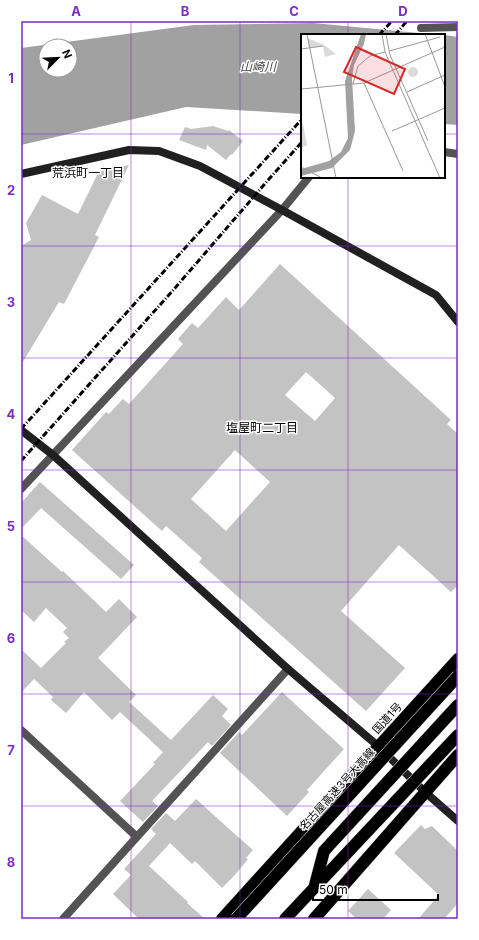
<svg xmlns="http://www.w3.org/2000/svg" width="479" height="940" font-family="Inter,'Noto Sans JP',sans-serif">
	<rect width="100%" height="100%" fill="#fff"/>
	<!-- water -->
	<path fill="#a1a1a1" fill-rule="evenodd" d="M313 23 440 35H302V114L186 107 21 145V48L194 25ZM46 46H70V70H46Z
		M444 35 458 37V125L444 124Z"/>
	<!-- building -->
	<path fill="#c3c3c3" fill-rule="evenodd" d="M213 126 228 131 229 130 243 141 232 155 231 154 226 160 207 145 206 150 179 140 185 127 191 129Z
		M129 165 95 235 99 237 64 304 59 302 21 365V246L31 240 26 223 42 195 78 214 99 171Z
		M280 264 451 420 447 424 458 434V585L451 592 399 545 341 611 405 668 366 711 199 562 202 558 166 526 162 531 72 450 106 412 109 414 123 399 129 404 183 344 178 339 192 323 198 328 226 297 239 310ZM306 372 335 398 315 421 285 395ZM235 450 270 482 226 531 191 499Z
		M40 482 134 565 121 579 41 508 21 529V503Z
		M21 535 62 572 63 571 106 612 119 599 137 617 98 658 136 695 129 702 171 740 213 695 228 709 222 716 231 725 212 746 208 742 152 801 158 806 143 822 120 801 155 764 153 763 163 752 120 712 112 720 84 692 66 713 51 700 53 697 34 679 21 693V649L41 668 66 643 64 642 69 638 63 632 67 628 46 608 34 622 21 610Z
		M282 692 344 749 307 790 309 792 287 816 220 753 239 732 242 735Z
		M196 799 227 827 253 850 246 858 248 859 234 876 222 888 195 861 192 864 170 843 149 866 188 902 187 903 205 919H139L113 894 131 875 124 869 156 834 151 829 166 813 175 821Z
		M421 825 425 829 432 826 458 851V903L444 919H418L439 895 394 853Z
		M368 889 391 910 383 919H357L348 911Z"/>
	<g fill="none" stroke-linecap="round" stroke-linejoin="round">
		<!-- highway casing -->
		<g stroke="#dbdbdb" stroke-width="13">
			<path id="highway" d="M222 919 458 659
				M314 919 458 755"/>
		</g>
		<!-- street -->
		<path stroke="#535353" stroke-width="8" d="M421 28 458 27
			M444 152 458 154
			M21 489 282 210 309 177
			M21 730 137 837
			M63 919 288 669"/>
		<!-- secondary -->
		<path stroke="#202020" stroke-width="8" d="M21 174 129 150 159 151 200 166 282 210 436 295 458 322
			M21 430 53 455 288 669 378 746 425 792 458 821"/>
		<!-- highway -->
		<use href="#highway" stroke="#000" stroke-width="12"/>
		<!-- rail -->
		<path stroke="#000" stroke-width="3" stroke-dasharray="6 2 1 2" stroke-linecap="butt" d="M379 35 392 21
			M395 35 407 21
			M21 429 302 119
			M21 461 175 288 269 179 302 142"/>
		<!-- highway-bridge casing -->
		<g stroke="#dbdbdb" stroke-width="13" stroke-linecap="butt">
			<path id="highway-bridge" d="M315 885 324 851 458 705
				M236 919 458 676
				M285 919 458 735"/>
		</g>
		<!-- highway-bridge -->
		<use href="#highway-bridge" stroke="#000" stroke-width="12"/>
	</g>
	<!-- grid -->
	<path fill="none" stroke="#7b2cbf" stroke-width="1" stroke-opacity="0.55" d="M131 21V919M240 21V919M348 21V35M21 134H302M444 134H458M348 177V919M21 246H458M21 358H458M21 470H458M21 582H458M21 694H458M21 806H458"/>
	<g text-anchor="middle" stroke-width="3" stroke-linejoin="round" paint-order="stroke">
		<!-- street labels -->
		<g font-size="11" fill="#000" stroke="#fff">
			<text transform="translate(387 718) rotate(-48)" y="4">国道1号</text>
			<text transform="translate(337 789) rotate(-48)" y="4">名古屋高速3号大高線</text>
		</g>
		<!-- water labels -->
		<g font-size="12" font-style="italic" fill="#424242" stroke="#fff">
			<text x="258" y="71">山崎川</text>
		</g>
		<!-- neighbourhood labels -->
		<g font-size="12" fill="#000" stroke="#fff">
			<text x="88" y="177">荒浜町一丁目</text>
			<text x="262" y="432">塩屋町二丁目</text>
		</g>
	</g>
	<!-- overview -->
	<g transform="translate(301 34)">
		<rect width="144" height="144" fill="#fff"/>
		<path d="M6 4 23 11 35 20 24 23 22 12 8 14ZM107 38a5 5 0 1 1 10 0a5 5 0 1 1-10 0ZM2 90 6 112 0 113V91Z" fill="#dadada"/>
		<path d="M60 0H65L63 10 53 31 51 44 54 97 49 116 31 134 0 142V135L28 127 40 118 47 104 44 47Z" fill="#a1a1a1"/>
		<path fill="none" stroke="#999" stroke-width="1" d="M6 0 35 144M81 0 84 18 139 144M85 0 89 21 127 107M124 0 144 53M0 15 22 12M88 17 139 3M63 49 102 137M52 50 57 32 69 22 84 18M0 55 63 49 144 13M106 58 144 41M91 97 144 74M0 133 21 144"/>
		<path fill="#d62828" fill-opacity="0.15" stroke="#d62828" stroke-width="2" d="M55 13 104 35 93 60 43 38Z"/>
		<rect width="144" height="144" fill="none" stroke="#000" stroke-width="2"/>
	</g>
	<!-- border -->
	<rect width="479" height="940" fill="none" stroke="#ffffff" stroke-width="44"/>
	<!-- north arrow -->
	<g transform="translate(58 58) rotate(66)"><circle r="19" fill="#ffffff" stroke="#999999"/>
	<path d="M0-3L7 15L0 10L-7 15Z" fill="#000000"/>
	<text y="-6" font-size="11" font-weight="bold" text-anchor="middle" fill="#000000">N</text>
	</g>
	<!-- scale -->
	<path d="M313 894v6h125v-6" fill="none" stroke="#000000" stroke-width="2"/>
	<text x="319" y="894" font-size="12" fill="#000000" stroke="#ffffff" stroke-width="3" paint-order="stroke">50 m</text>
	<rect x="22" y="22" width="435" height="896" fill="none" stroke="#7b2cbf" stroke-width="1.5"/>
	<g font-size="13" text-anchor="middle" font-weight="bold" fill="#7b2cbf">
		<text x="76" y="16">A</text>
		<text x="185" y="16">B</text>
		<text x="294" y="16">C</text>
		<text x="403" y="16">D</text>
		<text x="11" y="83">1</text>
		<text x="11" y="195">2</text>
		<text x="11" y="307">3</text>
		<text x="11" y="419">4</text>
		<text x="11" y="531">5</text>
		<text x="11" y="643">6</text>
		<text x="11" y="755">7</text>
		<text x="11" y="867">8</text>
	</g>
</svg>
